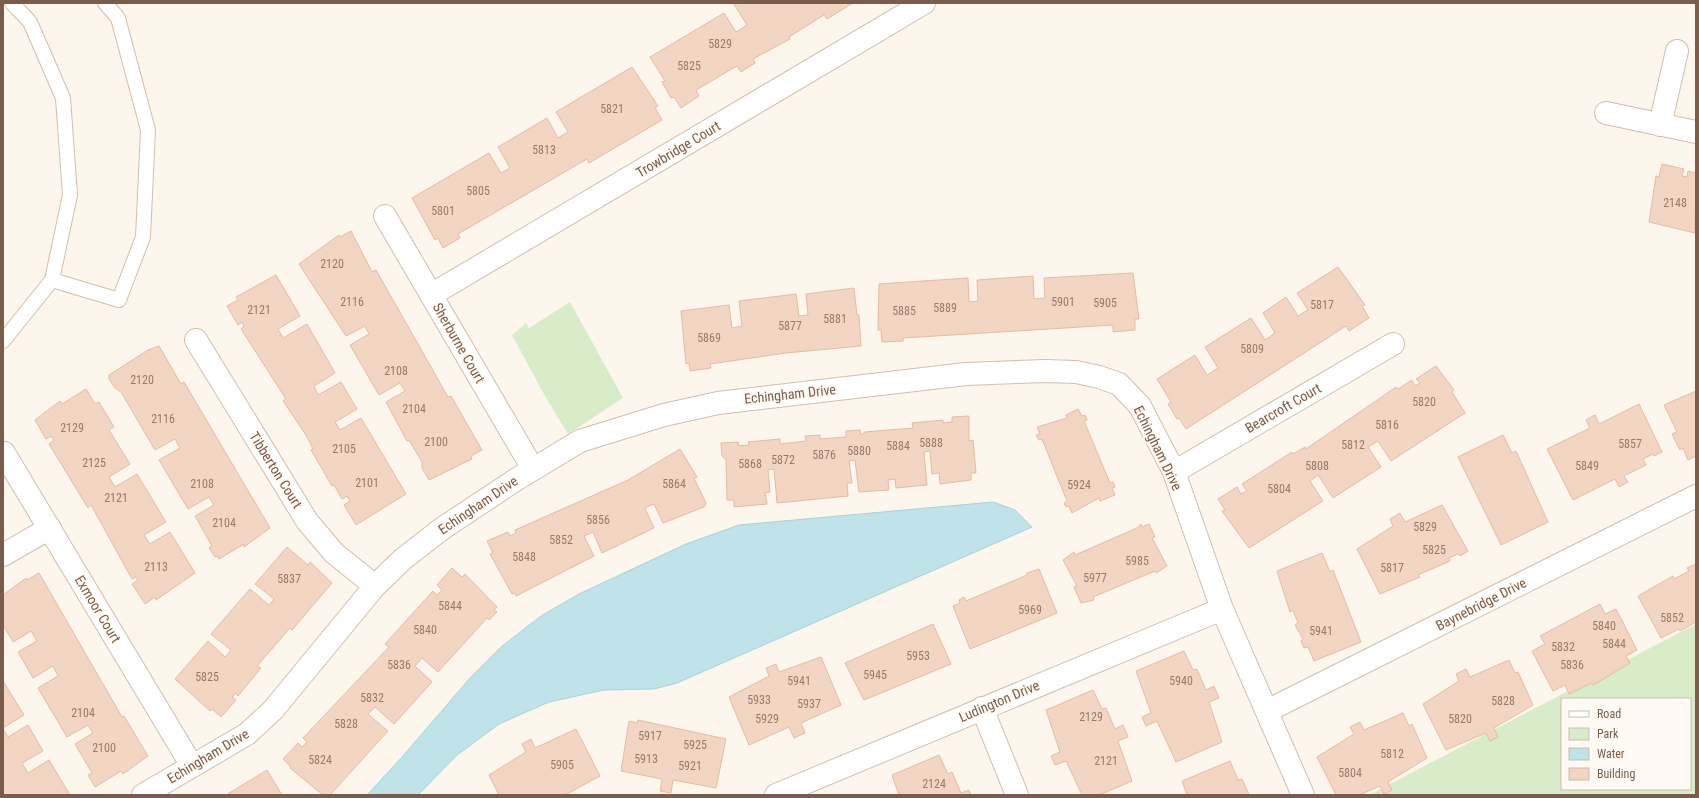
<svg xmlns="http://www.w3.org/2000/svg" width="1699" height="798" font-family="'Roboto Condensed',sans-serif">
	<rect width="100%" height="100%" fill="#fdf6ec"/>
	<!-- green -->
	<path fill="#d8ecc9" fill-rule="evenodd" d="M570 302 623 398 568 434 545 396 512 335 526 323 529 328Z
		M1696 624V795H1369ZM1562 699H1690V789H1562Z"/>
	<!-- water -->
	<path fill="#bfe3e8" stroke="#a5d3da" d="M993 502 1015 510 1032 527 677 683 654 689 604 690 549 702 499 724 457 755 418 795H367L403 756 470 678 501 647 541 616 579 594 686 544 739 525Z"/>
	<!-- building -->
	<path fill="#f3d5c3" stroke="#e6bba3" d="M736 3H853L827 19 824 15 789 37 790 39 753 59 755 63 741 72 737 66 696 90 699 96 681 108 674 97 671 98 662 82 665 81 650 57 724 13 736 32 747 25 734 4Z
		M632 67 658 106 655 108 662 120 589 163 587 159 458 234 460 238 443 248 438 238 435 240 412 198 489 153 501 173 510 168 498 147 547 118 558 138 568 132 556 112Z
		M1662 164 1684 169 1682 176 1687 177 1688 171 1696 173 1695 233 1649 222 1656 176 1659 177Z
		M351 231 372 272 376 270 448 397 451 396 482 450 471 456 472 459 429 480 422 468V462L409 440 407 441 386 402 405 391 400 383 379 395 350 345 369 334 365 326 346 336 299 264 339 235 340 237Z
		M1338 267 1365 305 1362 306 1369 318 1349 331 1346 326 1186 429 1179 418 1177 419 1168 404 1171 402 1157 379 1195 355 1207 375 1218 368 1205 347 1251 318 1265 340 1275 333 1263 313 1286 297 1298 316 1308 310 1297 293Z
		M1133 273 1139 319H1135V330L1113 332V325L903 338V341L882 342 881 330H878L879 284 968 278 969 302 978 301 977 280 1033 276 1034 299 1045 298 1044 278Z
		M276 275 300 316 278 329 283 338 307 324 335 373 314 386 318 395 341 382 357 409 335 422 340 430 361 418 406 494 356 525 344 505 350 501 347 496 342 499 334 485 332 486 311 450 313 449 306 435 283 401 286 399 241 329 244 326 242 322 238 325 227 306 238 300 236 297Z
		M854 288 857 315H859L861 346 786 353 710 364 711 368 690 371 689 363 686 364 681 311 729 305 732 328 742 326 739 301 796 294 799 316 808 315 806 294Z
		M159 346 181 384 184 382 270 528 244 547V544L219 559 218 556 215 557 209 548 212 546 195 516 214 505 209 497 188 509 159 460 180 448 175 439 155 450 121 392 115 388 109 379V375L148 350Z
		M1436 366 1454 390 1452 392 1465 413 1391 461 1378 441 1368 447 1381 467 1333 498 1318 475 1310 481 1323 501 1249 548 1222 511 1225 510 1218 499 1237 487 1241 494 1247 491 1242 484 1292 452 1293 454 1305 447 1306 449 1396 387 1398 389 1412 380 1415 386 1420 383 1416 379Z
		M86 389 95 404 99 402 114 427 109 430 130 464 109 477 115 487 137 474 166 522 144 535 150 544 170 532 195 573 156 600 155 597 145 604 132 584 138 580 136 577 132 579 91 505 88 508 49 444 54 440 51 436 46 439 35 420 60 401 62 404Z
		M1696 391V456L1688 460 1683 448 1680 450 1672 434 1677 432 1664 405Z
		M1639 404 1662 452 1654 456 1653 454 1643 459 1646 465 1624 476 1628 482 1619 487 1615 479 1573 500 1547 449 1590 428 1586 420 1595 415 1599 424Z
		M1078 409 1082 416 1085 415 1087 420 1084 421 1110 483 1113 482 1115 487 1112 488 1115 495 1100 501 1099 498 1072 513 1069 506 1066 507 1064 503 1067 501 1042 439 1039 440 1036 435 1040 434 1037 427 1067 418 1066 415Z
		M969 416V441L973 440 976 473H971V480L940 484 939 473 932 474 930 451 924 452 927 485 896 488 895 479 888 480 889 490 859 492 855 460 849 461 852 483H847L848 496 777 503 774 469 768 470 770 492 765 493 767 504 734 507V500H727L726 460 722 456 721 443 738 442 739 446 749 445 748 442 780 439V444L806 441 805 436 820 435V439L846 437V431L860 430 861 435 865 432 913 428 912 423 943 420V423L952 422V417Z
		M1503 435 1512 453 1516 451 1548 522 1501 545 1458 457Z
		M680 449 697 477 694 478 706 503 704 507 663 523 654 504 645 508 654 528 602 553 593 532 584 536 594 556 516 596 515 593 512 594 490 554 493 553 487 541 508 532 510 536 516 533 515 530 628 480Z
		M1442 505 1468 551 1460 556 1458 554 1449 558 1450 561 1418 575 1420 577 1380 594 1357 549 1393 526 1390 519 1400 513 1405 522Z
		M1141 524 1142 527 1149 524 1155 537 1152 538 1167 566 1156 573 1155 571 1093 597 1094 600 1081 603 1074 587 1077 586 1063 560 1074 552 1075 555 1137 528Z
		M287 547 308 565 310 562 332 583 292 630 290 628 257 666 261 668 238 696 236 693 232 697 236 700 221 717 212 709 210 711 175 679 208 641 225 657 231 650 211 634 250 589 269 605 274 599 255 584Z
		M1322 553 1330 572 1333 570 1361 642 1314 661 1308 647 1304 648 1301 641 1303 639 1295 625 1298 623 1293 610 1290 612 1277 571Z
		M1696 564V622L1680 631 1679 629 1661 638 1638 596 1673 576 1674 579 1689 571 1687 568Z
		M452 568 462 577 465 574 497 607 494 610 497 612 489 620 487 618 438 672 422 658 415 666 432 682 394 724 375 707 368 714 388 731 330 795H323L290 768 291 767 283 759 298 743 302 747 307 742 303 738 389 647 385 644 433 591 437 595 442 590 437 585Z
		M1039 569 1057 613 970 649 953 606 960 603 959 600 964 597 966 601 1027 575V573Z
		M39 573 122 717 124 716 148 756 123 774 121 771 95 787 88 775 92 773 75 744 93 733 88 725 67 737 38 688 58 676 53 666 33 678 18 652 37 641 31 631 13 642 3 625V595L26 578 27 580Z
		M1600 604 1605 614 1616 609 1637 650 1626 656 1630 663 1593 685 1591 683 1569 694 1565 685 1553 691 1532 651 1545 644 1540 636Z
		M933 624 951 664 864 700 845 663Z
		M1184 651 1193 670 1197 669 1206 690 1214 686 1219 698 1209 702 1222 742 1176 762 1157 721 1146 726 1142 717 1151 713 1136 671Z
		M821 657 841 705 801 723 805 733 794 738 789 727 749 745 729 697 769 676 766 668 776 664 779 672Z
		M1509 660 1515 673 1518 672 1533 705 1494 728 1498 737 1490 741 1486 733 1446 750 1423 704 1459 681 1456 674 1466 669 1470 677Z
		M3 681 24 715 3 728Z
		M1093 690 1102 709 1106 708 1115 729 1123 725 1128 737 1118 741 1132 781 1099 795H1082L1066 761 1055 765 1051 756 1060 752 1046 710Z
		M1403 713 1409 726 1412 724 1427 758 1388 782 1392 790 1384 794 1380 786 1359 795H1336L1317 757 1354 734 1350 727 1360 722 1364 730Z
		M638 720 726 739 716 788 673 780 671 793 660 791 662 779 621 771 629 721 637 723Z
		M28 725 43 751 22 763 28 773 49 760 70 795H3V729L8 737Z
		M576 729 600 776 565 795H499L489 775 526 752 522 744 531 739 535 748Z
		M939 755 948 774 952 772 961 793 969 790 971 795H899L892 775Z
		M1230 761 1238 780 1242 779 1249 795H1187L1182 781Z
		M267 770 282 795H226Z"/>
	<g fill="none" stroke-linecap="round" stroke-linejoin="round">
		<!-- service casing -->
		<g stroke="#d1beb0" stroke-width="16">
			<path id="service" d="M52 280 119 300 143 237 148 130 118 18 105 3
				M3 341 52 280 70 195 63 98 30 22 12 3"/>
		</g>
		<!-- minor casing -->
		<g stroke="#d1beb0" stroke-width="24">
			<path id="minor" d="M1606 113 1696 132
				M1660 125 1677 51
				M385 216 533 469
				M431 295 924 3
				M196 340 307 521 334 553 375 586
				M4 453 192 766
				M1174 472 1393 344
				M3 555 50 528
				M982 708 1017 795
				M1267 711 1696 496
				M143 795 247 734 273 710 375 586 403 559 443 528 517 479 580 441 664 415 718 403 966 374 1045 371 1076 372 1099 377 1119 384 1140 406 1174 472 1222 609 1303 795
				M776 795 1222 609"/>
		</g>
		<!-- service -->
		<use href="#service" stroke="#fff" stroke-width="14"/>
		<!-- minor -->
		<use href="#minor" stroke="#fff" stroke-width="22"/>
	</g>
	<g text-anchor="middle" stroke-width="4" stroke-linejoin="round" paint-order="stroke">
		<!-- number labels -->
		<g font-size="12" fill="#987a6a">
			<text x="720" y="48">5829</text>
			<text x="689" y="70">5825</text>
			<text x="612" y="113">5821</text>
			<text x="544" y="154">5813</text>
			<text x="478" y="195">5805</text>
			<text x="1675" y="207">2148</text>
			<text x="443" y="215">5801</text>
			<text x="332" y="268">2120</text>
			<text x="352" y="306">2116</text>
			<text x="1063" y="306">5901</text>
			<text x="1105" y="307">5905</text>
			<text x="1322" y="309">5817</text>
			<text x="945" y="312">5889</text>
			<text x="259" y="314">2121</text>
			<text x="904" y="315">5885</text>
			<text x="835" y="323">5881</text>
			<text x="790" y="330">5877</text>
			<text x="709" y="342">5869</text>
			<text x="1252" y="353">5809</text>
			<text x="396" y="375">2108</text>
			<text x="142" y="384">2120</text>
			<text x="1424" y="406">5820</text>
			<text x="414" y="413">2104</text>
			<text x="163" y="423">2116</text>
			<text x="1387" y="429">5816</text>
			<text x="72" y="432">2129</text>
			<text x="436" y="446">2100</text>
			<text x="931" y="447">5888</text>
			<text x="1630" y="448">5857</text>
			<text x="1353" y="449">5812</text>
			<text x="898" y="450">5884</text>
			<text x="344" y="453">2105</text>
			<text x="859" y="455">5880</text>
			<text x="824" y="459">5876</text>
			<text x="783" y="464">5872</text>
			<text x="94" y="467">2125</text>
			<text x="750" y="468">5868</text>
			<text x="1317" y="470">5808</text>
			<text x="1587" y="470">5849</text>
			<text x="367" y="487">2101</text>
			<text x="202" y="488">2108</text>
			<text x="674" y="488">5864</text>
			<text x="1079" y="489">5924</text>
			<text x="1279" y="493">5804</text>
			<text x="116" y="502">2121</text>
			<text x="598" y="524">5856</text>
			<text x="224" y="527">2104</text>
			<text x="1425" y="531">5829</text>
			<text x="561" y="544">5852</text>
			<text x="1434" y="554">5825</text>
			<text x="524" y="561">5848</text>
			<text x="1137" y="565">5985</text>
			<text x="156" y="571">2113</text>
			<text x="1392" y="572">5817</text>
			<text x="1095" y="582">5977</text>
			<text x="289" y="583">5837</text>
			<text x="450" y="610">5844</text>
			<text x="1030" y="614">5969</text>
			<text x="1672" y="622">5852</text>
			<text x="1604" y="630">5840</text>
			<text x="425" y="634">5840</text>
			<text x="1321" y="635">5941</text>
			<text x="1614" y="648">5844</text>
			<text x="1563" y="651">5832</text>
			<text x="918" y="660">5953</text>
			<text x="399" y="669">5836</text>
			<text x="1572" y="669">5836</text>
			<text x="875" y="679">5945</text>
			<text x="207" y="681">5825</text>
			<text x="799" y="685">5941</text>
			<text x="1181" y="685">5940</text>
			<text x="372" y="702">5832</text>
			<text x="759" y="704">5933</text>
			<text x="1503" y="705">5828</text>
			<text x="809" y="708">5937</text>
			<text x="83" y="717">2104</text>
			<text x="1091" y="721">2129</text>
			<text x="767" y="723">5929</text>
			<text x="1460" y="723">5820</text>
			<text x="346" y="728">5828</text>
			<text x="650" y="740">5917</text>
			<text x="695" y="749">5925</text>
			<text x="104" y="752">2100</text>
			<text x="1392" y="758">5812</text>
			<text x="646" y="763">5913</text>
			<text x="320" y="764">5824</text>
			<text x="1106" y="765">2121</text>
			<text x="562" y="769">5905</text>
			<text x="690" y="770">5921</text>
			<text x="1350" y="777">5804</text>
			<text x="934" y="788">2124</text>
		</g>
		<!-- street labels -->
		<g font-size="14" fill="#7a5c4d" stroke="#fffaf3">
			<text transform="translate(678 149) rotate(-31)" y="5">Trowbridge Court</text>
			<text transform="translate(459 343) rotate(60)" y="5">Sherburne Court</text>
			<text transform="translate(790 394) rotate(-6)" y="5">Echingham Drive</text>
			<text transform="translate(1283 408) rotate(-30)" y="5">Bearcroft Court</text>
			<text transform="translate(1158 448) rotate(64)" y="5">Echingham Drive</text>
			<text transform="translate(276 470) rotate(58)" y="5">Tibberton Court</text>
			<text transform="translate(478 505) rotate(-34)" y="5">Echingham Drive</text>
			<text transform="translate(1481 604) rotate(-27)" y="5">Baynebridge Drive</text>
			<text transform="translate(98 609) rotate(59)" y="5">Exmoor Court</text>
			<text transform="translate(999 701) rotate(-23)" y="5">Ludington Drive</text>
			<text transform="translate(208 756) rotate(-31)" y="5">Echingham Drive</text>
		</g>
	</g>
	<!-- border -->
	<rect width="1699" height="798" fill="none" stroke="#7a5c4d" stroke-width="8"/>
	<!-- legend -->
	<rect x="1561" y="698" width="130" height="92" fill="#fffaf3" stroke="#cabbb1"/>
	<rect x="1569" y="711" width="20" height="6" fill="#ffffff" stroke="#cabbb1"/>
	<text x="1597" y="718" font-size="12" fill="#7a5c4d">Road</text>
	<rect x="1569" y="728" width="20" height="12" fill="#d8ecc9" stroke="#cabbb1"/>
	<text x="1597" y="738" font-size="12" fill="#7a5c4d">Park</text>
	<rect x="1569" y="748" width="20" height="12" fill="#bfe3e8" stroke="#cabbb1"/>
	<text x="1597" y="758" font-size="12" fill="#7a5c4d">Water</text>
	<rect x="1569" y="768" width="20" height="12" fill="#f3d5c3" stroke="#cabbb1"/>
	<text x="1597" y="778" font-size="12" fill="#7a5c4d">Building</text>
</svg>
